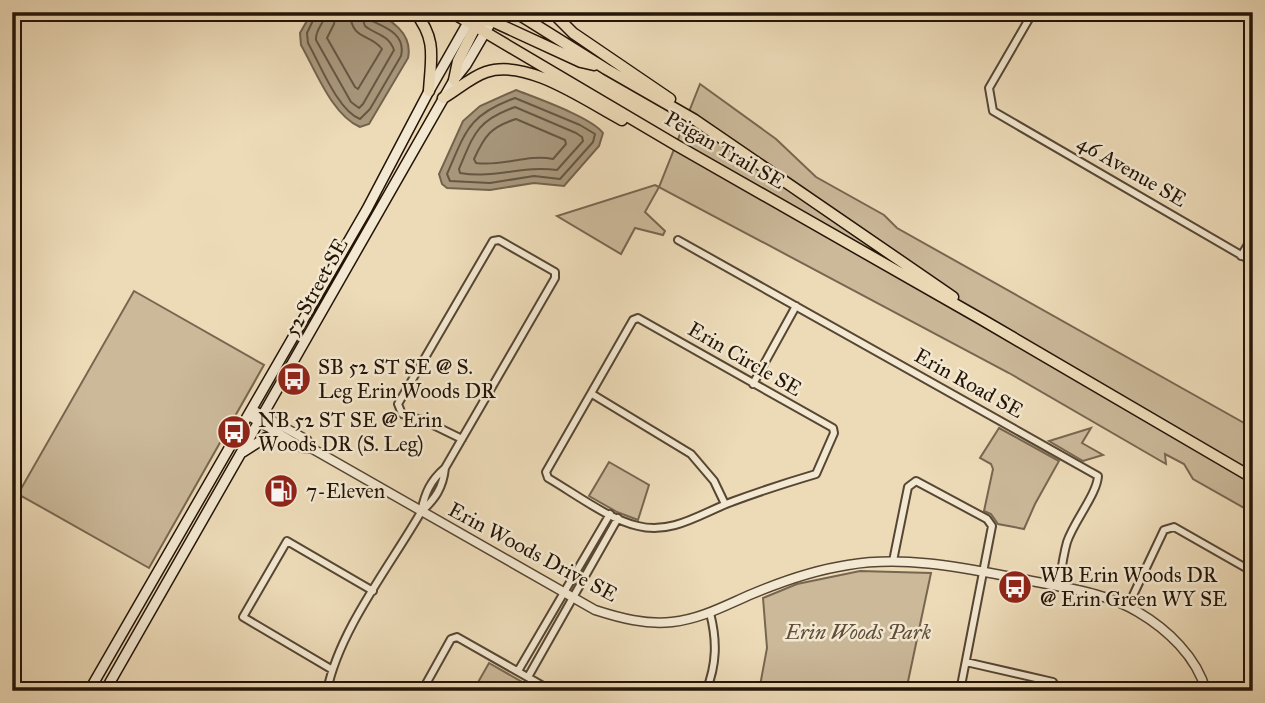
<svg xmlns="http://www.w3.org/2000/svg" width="1265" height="703" font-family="'IM FELL Great Primer',serif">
	<rect width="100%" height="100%" fill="#eddbb8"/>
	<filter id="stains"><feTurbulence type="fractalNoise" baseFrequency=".00286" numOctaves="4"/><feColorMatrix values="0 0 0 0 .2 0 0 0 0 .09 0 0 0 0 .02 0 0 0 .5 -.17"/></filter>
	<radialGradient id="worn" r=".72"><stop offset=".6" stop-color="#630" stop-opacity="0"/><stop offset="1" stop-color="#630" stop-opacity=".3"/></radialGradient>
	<!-- green -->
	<path fill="#cbb99a" stroke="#776650" stroke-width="2" d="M700 84 776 139 816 177 884 215 897 228 1253 428V513L1193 479 1184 464 1165 454 1166 464 1009 373 659 187 645 212 665 231 663 235 635 228 621 254 557 216 655 185 659 187Z
		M134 291 264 365 149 568 18 494Z
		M999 428 1059 461 1035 504 1024 529 998 524 991 514 984 511 993 469 991 464 980 458Z
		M1091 428 1082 443 1103 455 1083 461 1049 441Z
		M609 462 649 485 638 520 617 512 589 496Z
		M860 571 931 573 906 691H759L767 648 763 598 797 584Z
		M489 663 538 691H473Z"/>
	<!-- water -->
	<path fill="#a8977c" stroke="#73634d" stroke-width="2" d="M312 12C329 12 351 9 368 12 391 17 413 34 408 58L369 124 360 127C332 115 316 71 301 45L300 33Z
		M516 90C536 98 591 117 603 133L599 146 564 186 534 183 490 190 447 188 442 184 439 174 463 121 480 106Z"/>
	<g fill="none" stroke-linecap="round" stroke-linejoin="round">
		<!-- shore -->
		<path stroke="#665642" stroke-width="2" d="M317 12 307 33 308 43C320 64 338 111 360 119L370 109 401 56C406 35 387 28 372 21L369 12
			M326 12C325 23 315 29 316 40L351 102 359 108 363 104 394 50C388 34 376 35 365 26L360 12
			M336 12 334 24 327 38 355 87 358 89 382 49C370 33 351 41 350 12
			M515 98 580 125 595 134 593 142 560 179 534 176 490 183 450 181 447 174C466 131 468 115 515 98Z
			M515 107 576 133 582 137 583 141 557 170C523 165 495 179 460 173L459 169C474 134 476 121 515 107Z
			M516 119 565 140 566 144 553 159C527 154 502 167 476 163L474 159C485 135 491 127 516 119Z"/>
		<!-- minor casing -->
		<g stroke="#564633" stroke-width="10">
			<path id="minor" d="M1033 12 989 88 993 111 1253 262
				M678 240 1098 476C1097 494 1074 521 1067 542 1063 556 1061 572 1059 586
				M1241 256 1253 236
				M638 318 833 428 834 433 816 474C789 482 761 491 734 501 703 512 673 535 638 526 608 519 574 493 548 478L546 472 633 320Z
				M753 384 796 306
				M592 394 691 454 714 481 725 504
				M421 512C425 493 430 481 445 468L555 278V272L499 240 493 241 398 404 402 414 425 421 462 439
				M893 561 908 487 916 481 987 519 992 526 960 691
				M1128 606 1164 530 1174 527 1253 572
				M966 662 1053 682 1055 686 1053 691
				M331 669 243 617 287 541 373 591
				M518 671 610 514
				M528 677 618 518
				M327 691C339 630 390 566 421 512 435 499 443 488 445 468
				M422 691 451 639 457 637 552 691
				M706 691C717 664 717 640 710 613"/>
		</g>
		<!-- tertiary casing -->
		<g stroke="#564633" stroke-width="11">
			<path id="tertiary" d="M253 410 307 440 311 448
				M249 416 303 448H311L595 610C620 618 646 625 672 622 701 619 726 605 752 594 783 581 815 570 848 565 908 555 968 569 1027 580 1064 588 1105 592 1138 612 1167 629 1197 657 1206 691"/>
		</g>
		<!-- secondary casing -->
		<g stroke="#231407" stroke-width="12">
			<path id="secondary" d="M243 452 265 438 280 435
				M89 691 367 209 429 91 474 12
				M105 691 454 80 466 65 497 12"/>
		</g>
		<!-- primary casing -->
		<g stroke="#231407" stroke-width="13">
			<path id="primary" d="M415 12C437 40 431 57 429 91
				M451 12 676 145 981 319 1253 478
				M515 12 606 69 695 120 953 297
				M552 12 573 33 670 99
				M468 22 479 20 492 21 581 62 594 65
				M454 80 458 61 483 12
				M443 98C457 90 471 77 486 72 527 58 586 101 622 120"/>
		</g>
		<!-- minor -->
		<use href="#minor" stroke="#f3e8d1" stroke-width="6"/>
		<!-- tertiary -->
		<use href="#tertiary" stroke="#f3e8d1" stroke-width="8"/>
		<!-- secondary -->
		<use href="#secondary" stroke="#f3e8d1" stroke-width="9"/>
		<!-- primary -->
		<use href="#primary" stroke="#eddbb8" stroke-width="10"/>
	</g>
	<!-- icons -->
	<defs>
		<g id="bus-disc" transform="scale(1.75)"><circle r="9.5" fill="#8f2418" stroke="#f3e8d1"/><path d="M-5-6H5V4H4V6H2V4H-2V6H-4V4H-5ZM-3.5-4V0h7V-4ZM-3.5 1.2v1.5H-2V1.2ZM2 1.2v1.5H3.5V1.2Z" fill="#fff"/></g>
		<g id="fuel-disc" transform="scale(1.75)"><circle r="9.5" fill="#8f2418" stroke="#f3e8d1"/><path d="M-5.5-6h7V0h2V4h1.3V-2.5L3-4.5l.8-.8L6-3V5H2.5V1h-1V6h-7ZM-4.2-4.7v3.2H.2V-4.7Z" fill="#fff"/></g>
	</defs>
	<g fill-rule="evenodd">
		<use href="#bus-disc" x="294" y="379"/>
		<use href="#bus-disc" x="234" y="432"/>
		<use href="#fuel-disc" x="281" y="491"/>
		<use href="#bus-disc" x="1015" y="587"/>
	</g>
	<g text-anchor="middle" stroke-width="5" stroke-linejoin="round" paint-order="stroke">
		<!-- street labels -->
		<g font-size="21" fill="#231407" stroke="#f3e8d1">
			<text transform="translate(725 150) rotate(30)" y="7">Peigan Trail SE</text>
			<text transform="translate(1132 171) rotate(30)" y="7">46 Avenue SE</text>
			<text transform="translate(316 287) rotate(-61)" y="7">52 Street SE</text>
			<text transform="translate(745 359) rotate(30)" y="7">Erin Circle SE</text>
			<text transform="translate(969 383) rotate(29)" y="7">Erin Road SE</text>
			<text transform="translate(533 552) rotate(28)" y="7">Erin Woods Drive SE</text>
		</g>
		<!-- poi labels -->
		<g font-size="21" fill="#231407" stroke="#f3e8d1" text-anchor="start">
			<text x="318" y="374">SB 52 ST SE @ S.<tspan x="318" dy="24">Leg Erin Woods DR</tspan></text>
			<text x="258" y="427">NB 52 ST SE @ Erin<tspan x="258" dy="24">Woods DR (S. Leg)</tspan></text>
			<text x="306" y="498">7-Eleven</text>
			<text x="1040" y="582">WB Erin Woods DR<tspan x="1040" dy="24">@ Erin Green WY SE</tspan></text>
		</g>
		<!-- park labels -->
		<g font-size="21" font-style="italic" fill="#5e4e3a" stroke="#f3e8d1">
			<text x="858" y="639">Erin Woods Park</text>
		</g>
	</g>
	<!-- margin -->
	<rect width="1265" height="703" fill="none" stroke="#eddbb8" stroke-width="42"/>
	<rect x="14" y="14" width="1237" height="675" fill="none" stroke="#231407" stroke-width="3.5"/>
	<rect x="21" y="21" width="1223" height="661" fill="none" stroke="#231407" stroke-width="2"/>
	<rect width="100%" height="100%" filter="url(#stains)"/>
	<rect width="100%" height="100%" fill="url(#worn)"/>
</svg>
